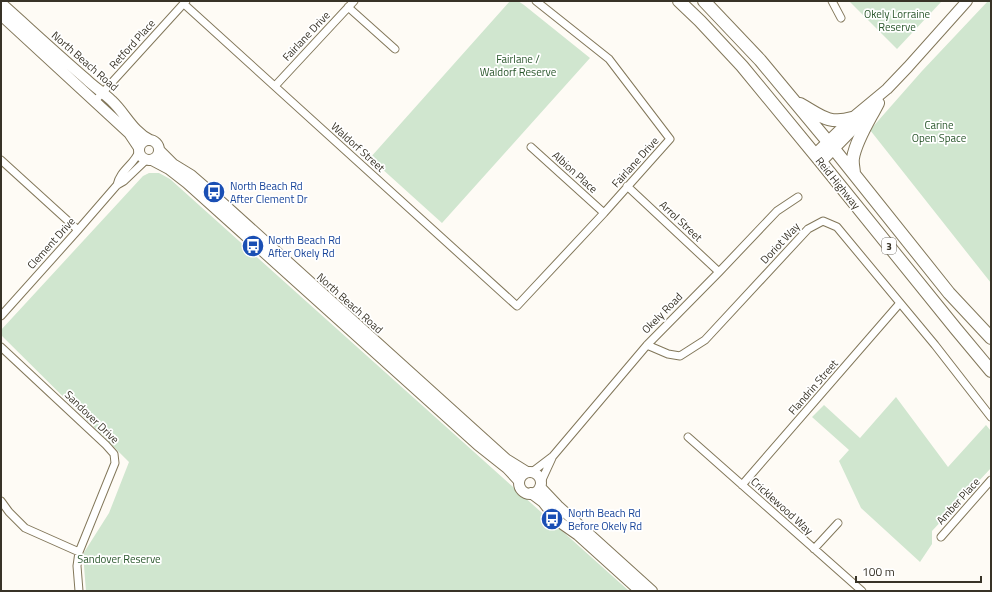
<svg xmlns="http://www.w3.org/2000/svg" width="992" height="592" font-family="'Titillium Web',sans-serif">
	<rect width="100%" height="100%" fill="#fefbf5"/>
	<!-- green -->
	<path fill="#d0e6cf" d="M510 1H518L524 5 590 58 442 223 370 158Z
		M849 1H942L897 49Z
		M988 1H991V283L870 130 922 71Z
		M149 173H159L170 179 629 591H86L83 554 109 513 129 462 1 335V330L143 176Z
		M896 397 948 467 986 425 991 431V468L932 531V544L920 562 861 508 839 461 849 450 812 417 824 405 860 438Z"/>
	<g fill="none" stroke-linecap="round" stroke-linejoin="round">
		<!-- minor casing -->
		<g stroke="#82775a" stroke-width="9">
			<path id="minor" d="M832 1 841 18
				M184 4 517 306 604 213 670 139 609 59 536 1
				M348 7 395 49
				M275 86 354 1
				M95 101 186 1
				M531 147 604 213
				M1 160 78 230
				M117 185C120 170 135 164 139 151
				M627 186 719 272
				M1 316 78 230 117 185 124 181 146 160
				M647 345 668 354 680 356 705 340 808 229 823 221 837 227 935 345 991 417
				M1 347 106 445 114 454 115 463 79 552 77 566 79 591
				M688 437 862 591
				M532 472 553 456 647 345 719 272 777 211 798 197
				M541 482 552 458
				M742 485 900 303
				M1 501 9 512 25 528 79 552
				M941 537 991 480
				M814 549 838 523"/>
		</g>
		<!-- secondary casing -->
		<g stroke="#82775a" stroke-width="12">
			<path id="secondary" d="M1 3C29 28 57 54 86 79 94 87 104 93 112 101 125 113 133 132 150 140
				M1 15 129 133 139 148
				M139 150a10 10 0 1 1 20 0a10 10 0 1 1-20 0Z
				M159 150 173 164 191 175 206 188 506 459 527 472
				M815 154 852 118 887 89 908 67 967 1
				M152 160 169 169 187 183 478 445 507 468 519 481
				M821 162 872 110
				M519 483a11 11 0 1 1 22 0a11 11 0 1 1-22 0Z
				M540 487 558 506 652 591
				M531 493 543 502 558 521 578 535 640 591"/>
		</g>
		<!-- trunk casing -->
		<g stroke="#82775a" stroke-width="14">
			<path id="trunk" d="M679 1 700 21 742 66 821 162 956 329 991 371
				M704 1 760 60 834 149 949 293 991 338
				M800 104C820 115 828 125 852 118
				M854 174C854 169 852 163 853 158 856 140 870 119 878 103"/>
		</g>
		<!-- minor -->
		<use href="#minor" stroke="#fff" stroke-width="7"/>
		<!-- secondary -->
		<use href="#secondary" stroke="#fff" stroke-width="10"/>
		<!-- trunk -->
		<use href="#trunk" stroke="#fff" stroke-width="12"/>
	</g>
	<!-- icons -->
	<defs>
		<g id="bus-disc" transform="scale(1.15)"><circle r="9.5" fill="#1a4fb4" stroke="#fff"/><path d="M-5-6H5V4H4V6H2V4H-2V6H-4V4H-5ZM-3.5-4V0h7V-4ZM-3.5 1.2v1.5H-2V1.2ZM2 1.2v1.5H3.5V1.2Z" fill="#fff"/></g>
	</defs>
	<g fill-rule="evenodd">
		<use href="#bus-disc" x="214" y="192"/>
		<use href="#bus-disc" x="253" y="246"/>
		<use href="#bus-disc" x="552" y="519"/>
	</g>
	<g text-anchor="middle" stroke-width="3.5" stroke-linejoin="round" paint-order="stroke">
		<!-- shield labels -->
		<rect fill="#fff" stroke="#747068" stroke-width="1" x="882" y="238" width="14" height="16" rx="3"/>
		<g font-size="10" font-weight="bold" fill="#383327">
			<text x="889" y="250">3</text>
		</g>
		<!-- park labels -->
		<g font-size="11" fill="#29562b" stroke="#fff">
			<text x="897" y="18">Okely Lorraine<tspan x="897" dy="13">Reserve</tspan></text>
			<text x="518" y="63">Fairlane /<tspan x="518" dy="13">Waldorf Reserve</tspan></text>
			<text x="939" y="129">Carine<tspan x="939" dy="13">Open Space</tspan></text>
			<text x="119" y="563">Sandover Reserve</text>
		</g>
		<!-- street labels -->
		<g font-size="11" fill="#383327" stroke="#fff">
			<text transform="translate(306 36) rotate(-47)" y="4">Fairlane Drive</text>
			<text transform="translate(132 44) rotate(-48)" y="4">Retford Place</text>
			<text transform="translate(85 61) rotate(41)" y="4">North Beach Road</text>
			<text transform="translate(358 147) rotate(42)" y="4">Waldorf Street</text>
			<text transform="translate(635 162) rotate(-48)" y="4">Fairlane Drive</text>
			<text transform="translate(575 172) rotate(42)" y="4">Albion Place</text>
			<text transform="translate(838 183) rotate(51)" y="4">Reid Highway</text>
			<text transform="translate(681 221) rotate(43)" y="4">Arrol Street</text>
			<text transform="translate(51 243) rotate(-48)" y="4">Clement Drive</text>
			<text transform="translate(780 243) rotate(-47)" y="4">Doriot Way</text>
			<text transform="translate(350 303) rotate(42)" y="4">North Beach Road</text>
			<text transform="translate(662 313) rotate(-45)" y="4">Okely Road</text>
			<text transform="translate(813 387) rotate(-49)" y="4">Flandrin Street</text>
			<text transform="translate(92 417) rotate(44)" y="4">Sandover Drive</text>
			<text transform="translate(958 501) rotate(-48)" y="4">Amber Place</text>
			<text transform="translate(782 506) rotate(42)" y="4">Cricklewood Way</text>
		</g>
		<!-- transit labels -->
		<g font-size="11" fill="#164399" stroke="#fff" text-anchor="start">
			<text x="230" y="190">North Beach Rd<tspan x="230" dy="13">After Clement Dr</tspan></text>
			<text x="268" y="244">North Beach Rd<tspan x="268" dy="13">After Okely Rd</tspan></text>
			<text x="568" y="517">North Beach Rd<tspan x="568" dy="13">Before Okely Rd</tspan></text>
		</g>
	</g>
	<!-- border -->
	<rect width="992" height="592" fill="none" stroke="#383327" stroke-width="4"/>
	<!-- scale -->
	<path d="M856 576v6h125v-6" fill="none" stroke="#383327" stroke-width="2"/>
	<text x="862" y="576" font-size="12" fill="#383327" stroke="#ffffff" stroke-width="3" paint-order="stroke">100 m</text>
</svg>
